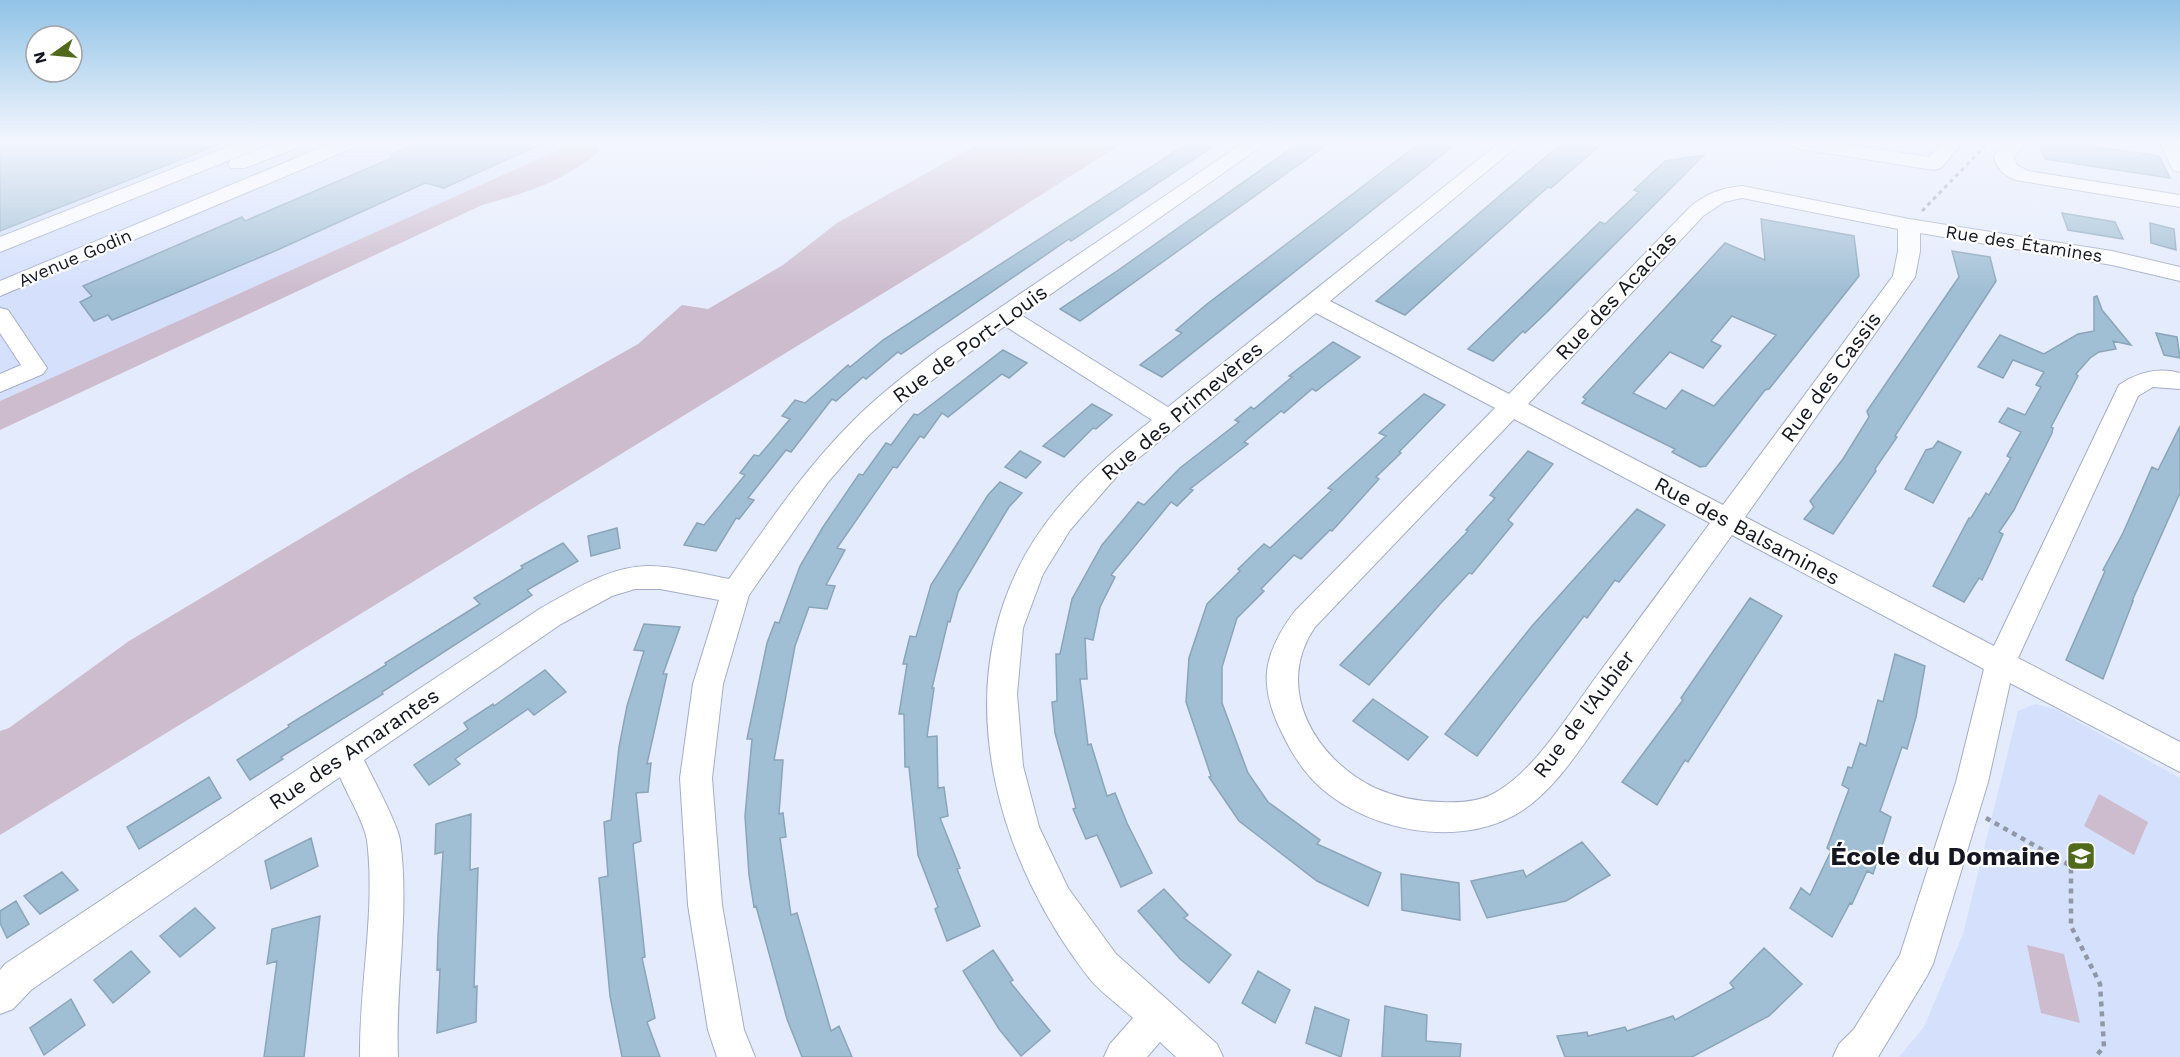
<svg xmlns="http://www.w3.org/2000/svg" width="2180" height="1057" font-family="'Work Sans',sans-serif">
	<rect width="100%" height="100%" fill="#e4ebfc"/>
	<!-- built -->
	<path fill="#d5e0fd" d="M0 143H574L0 401Z
		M2035 704 2055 709 2180 778V1057H1899L1924 1027 1963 934 2018 711Z"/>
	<!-- green -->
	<path fill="#cdbccd" d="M574 143H597L600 151C565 181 526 193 482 205L0 430V401Z
		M980 143H1123L970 240 0 835V731L9 728 129 641 407 475 638 344 682 305 708 309 783 265 837 223Z
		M2099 794 2148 822 2134 855 2084 826Z
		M2027 945 2064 954 2080 1023 2041 1013Z"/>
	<!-- building -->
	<path fill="#a0bed4" stroke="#8aa5b9" stroke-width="1.5" fill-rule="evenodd" d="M0 143H220V144L0 231Z
		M419 143H544L444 188 425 183 275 251 112 320 108 315 94 321 80 302 92 296 83 286 242 217 245 221 392 158 390 155Z
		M1188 143H1218L1071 241 1069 239 901 354 898 352 866 379 863 377 836 401 832 399 791 452 786 450 748 498 754 500 739 519 736 518 716 551 684 545 697 523 704 525 745 475 740 473 754 455 759 456 790 419 782 416 795 400 805 403 848 365 850 367 883 340Z
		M1299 143H1329L1080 321 1060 309 1117 271Z
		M1420 143H1457L1162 377 1140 365 1182 333 1176 330 1207 304Z
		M1562 143H1603L1551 188 1548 187 1405 315 1376 301Z
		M2039 143H2070L2159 156 2170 178 2045 159Z
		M1704 155 1547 312 1525 333 1523 331 1493 361 1468 349 1600 222 1605 224 1639 192 1634 190 1665 161Z
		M2062 213 2115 222 2123 239 2068 230Z
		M1761 219 1854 236 1859 276 1769 389 1765 390 1706 466 1700 467 1672 452 1675 449 1582 403 1586 399 1583 397 1725 243 1765 260ZM1732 316 1776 335 1714 406 1682 390 1666 409 1633 393 1670 352 1703 368 1721 346 1711 341Z
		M2150 223 2174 229 2176 250 2151 243Z
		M1952 251 1990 257 1996 281 1895 436 1897 437 1875 469 1876 471 1833 534 1804 519 1814 507 1810 501 1843 459 1869 417 1867 411 1959 277Z
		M2097 296 2102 310 2131 345 2113 341 2116 349 2099 352 2090 358 2076 374 2078 376 2051 427 2053 428 2052 433 2014 510 1999 532 2003 534 1990 563 1982 580 1979 578 1964 602 1933 586 1969 518H1971L1986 493 1989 495 2011 458 2007 456 2021 432 1999 422 2008 408 2025 415 2041 387 2036 385 2044 372 2013 360 2003 378 1978 367 2000 335 2044 354 2078 334 2094 331V297Z
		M2156 333 2177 337 2180 358 2164 355Z
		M1333 342 1360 357 1316 391 1312 389 1284 413 1281 411 1244 442 1248 444 1190 489 1193 490 1177 506 1171 502 1111 575 1115 577 1100 607 1093 640 1085 638 1087 679H1080L1088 745 1091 744 1107 796 1115 793 1127 823 1152 873 1121 887 1097 835 1086 839 1073 809 1076 808 1055 733 1052 702 1057 701 1056 654H1060L1072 599 1102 545 1138 502 1144 505 1180 468 1239 422 1235 420 1251 407 1254 409 1292 377 1289 376Z
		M1003 350 1027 363 1009 378 1002 374 948 417 942 413 924 438 920 436 897 468 893 467 837 548 845 550 826 585 835 586 827 609 809 607 795 646 774 760H783L779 814 783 813 786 837 780 838 791 915 797 913 831 1031 839 1026 852 1057H802L787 1019 756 906 754 907 749 875 745 816 752 739H747L767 643 775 622 779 623 800 566 823 527 859 474 863 475 886 443 891 445 914 414 918 415Z
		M1424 394 1445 405 1399 452 1401 453 1376 477 1379 479 1332 531 1330 530 1301 559 1294 555 1261 589 1264 591 1237 618 1222 667V703L1248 773 1268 802 1320 840 1317 844 1381 873 1368 906 1317 881 1239 821 1209 777 1211 776 1186 702 1189 658 1207 604 1240 571 1238 569 1264 544 1270 548 1316 505 1332 490 1328 488 1386 436 1379 433Z
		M1092 404 1112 415 1096 429 1093 428 1064 457 1043 446Z
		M2180 426V493L2132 601H2133L2103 679 2066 660 2105 571 2103 570 2123 533 2152 467 2158 470Z
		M1938 441 1961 452 1933 503 1905 489 1926 450 1933 448Z
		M1020 451 1041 462 1026 478 1005 467Z
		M1528 451 1553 464 1508 520 1513 524 1472 574 1469 573 1440 604 1369 685 1340 665 1468 531 1466 530 1495 498 1490 495Z
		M1000 482 1022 493 1009 507 958 592 950 622 948 621 932 688H934L927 737 937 736 938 788 944 787 948 816 940 818 960 868 957 869 980 926 947 941 935 909 938 907 918 855 909 767H905L904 714H899L907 664H903L910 636 916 637 931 585 988 495Z
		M1637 509 1665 525 1619 582 1615 580 1587 618 1584 616 1477 756 1445 734 1532 626Z
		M617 528 620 548 591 556 588 536Z
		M563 543 578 561 527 590 532 595 382 692 383 694 281 757 283 759 250 780 237 760 289 727 288 725 386 665 385 663 480 604 474 598 523 568 521 566Z
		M1750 598 1782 616 1688 762 1685 760 1657 805 1622 782 1683 700 1681 698Z
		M644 624 680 627 663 674H667L647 764 651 763 648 792 636 793 641 841 633 844 645 957 642 958 655 1018 647 1022 660 1057H622L610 996 599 878 608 876 604 822 611 820 619 747 627 706 644 651 634 650Z
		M1895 654 1925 666 1916 717 1907 749 1902 747 1880 811 1891 817 1873 874 1867 871 1852 904 1850 903 1832 937 1790 908 1801 888 1810 895 1831 851 1827 848 1849 789 1842 785 1848 767 1852 768 1860 743 1866 746 1878 700 1883 702Z
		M545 670 566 692 534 715 528 709 455 759 460 764 429 785 414 765 468 729 464 723 493 704 494 706Z
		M1373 699 1428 737 1408 760 1353 721Z
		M209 777 221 798 139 849 127 827Z
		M471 814 470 870 478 868 474 987 477 986 476 1022 437 1033 440 969 437 970 438 936 443 852 435 854 436 824Z
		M311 838 318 866 271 889 265 861Z
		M1582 842 1610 875 1566 901 1487 918 1471 881 1523 870 1526 877Z
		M62 872 78 890 40 914 24 896Z
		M1401 874 1459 883 1460 920 1402 910Z
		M1164 889 1188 915 1184 918 1231 955 1209 983 1180 959 1138 911Z
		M16 901 29 924 7 938 0 923V911Z
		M195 908 215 928 180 957 160 936Z
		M320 916 304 1057H264L277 961 267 964 272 929Z
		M1764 948 1802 984 1769 1016 1692 1057H1565L1557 1036 1587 1032 1588 1036 1625 1027 1627 1031 1673 1016 1675 1020 1734 988 1730 983Z
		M993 950 1013 980 1010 982 1050 1031 1021 1056 999 1029 963 971Z
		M131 951 150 972 113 1003 94 980Z
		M1258 971 1290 990 1275 1023 1242 1003Z
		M71 999 85 1025 44 1055 30 1028Z
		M1385 1006 1427 1015 1426 1041 1461 1044 1460 1057H1382Z
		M1315 1007 1349 1020 1341 1057 1306 1043Z"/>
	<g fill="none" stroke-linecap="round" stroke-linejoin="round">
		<!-- minor casing -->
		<g stroke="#a3adc9" stroke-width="2">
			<path id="minor" d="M238 143H265L262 147 0 252V237Z
				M275 143H302L299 147 245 168H231L228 164 231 160Z
				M332 143H358L355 147 0 296V281Z
				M1243 143H1266L1021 315 1168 407 1499 143H1521L1330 301 1509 394 1689 208C1705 194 1721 188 1742 186L1909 219 2112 251 2180 267V281L2112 265 1920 233V251L1915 277 1745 517 1994 646 2119 385C2138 372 2158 367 2180 373V389L2153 387 2138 396 2018 658 2180 742V772L2010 683 1988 782 1933 964 1927 976 1878 1057H1833L1839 1044 1854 1029 1900 955 1956 782 1984 669 1732 535C1694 588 1656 641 1619 694 1590 733 1557 793 1513 816 1455 847 1370 831 1321 788 1304 773 1292 754 1282 733 1273 715 1265 693 1267 672 1269 650 1282 628 1295 611L1495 408 1316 313 1118 475 1070 530 1043 574 1023 628 1017 694 1023 766 1039 827 1068 888 1116 954 1217 1044 1223 1057H1176L1160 1042 1147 1057H1104L1110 1044 1133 1018C1119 1005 1101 993 1089 978 1001 865 952 706 1017 571 1047 508 1099 462 1152 420L1005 326 915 393 869 435 828 482 749 595 723 684 712 778 722 905 744 1030 755 1057H717L708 1030 688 905 680 778 693 684 719 600 660 589H635L612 596 561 624 364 760C373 779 397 822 400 840 410 912 395 985 398 1057H360C359 985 376 912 367 840 364 822 347 794 340 777L31 990 13 1009 0 1014V970L5 964 541 608C574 590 608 567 647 566 675 566 702 574 729 579 767 525 804 470 851 423 877 396 908 373 939 349ZM1742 198 1898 229V251L1893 276 1723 505 1528 404 1703 216 1724 202ZM1514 419 1710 523C1672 575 1634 626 1596 677 1568 715 1533 774 1491 795 1476 802 1457 803 1441 802 1419 802 1396 797 1375 788 1315 759 1273 688 1315 627Z
				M1791 143H1837L1929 157 1942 143H1962L1941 168 1934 170 1801 149 1794 147Z
				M2005 143H2026L2014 157 2017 165 2028 171 2180 195V207L2016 180C2004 175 1996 169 1994 156Z
				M2160 143H2180V172L2173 170Z
				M0 308 8 310 47 368 43 374 0 392V374L21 365 0 333Z"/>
		</g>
		<!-- path-far1 -->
		<path stroke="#9197a5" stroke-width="3" stroke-dasharray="4 4" stroke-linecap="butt" d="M1922 211 1988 143"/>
		<!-- path -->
		<path stroke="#9197a5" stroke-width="4.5" stroke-dasharray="5 5" stroke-linecap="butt" d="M1986 818 2071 866V926L2100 984 2104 1047 2095 1057"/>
		<!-- minor -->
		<use href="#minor" fill="#fff" fill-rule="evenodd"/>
	</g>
	<!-- sky -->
	<linearGradient id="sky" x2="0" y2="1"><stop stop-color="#91c3e6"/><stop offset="0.49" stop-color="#f3f6fe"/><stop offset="1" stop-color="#f3f6fe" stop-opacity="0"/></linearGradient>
	<rect width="2180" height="291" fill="url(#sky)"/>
	<!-- icons -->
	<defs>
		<g id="school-square" transform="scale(1.5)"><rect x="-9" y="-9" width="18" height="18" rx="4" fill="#51691a" stroke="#fff"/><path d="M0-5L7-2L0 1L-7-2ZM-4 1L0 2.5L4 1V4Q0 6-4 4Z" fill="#fff"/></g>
	</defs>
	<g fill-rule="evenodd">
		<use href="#school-square" x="2081" y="856"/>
	</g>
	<g text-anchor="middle" stroke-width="4.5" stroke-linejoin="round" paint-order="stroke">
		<!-- far-street labels -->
		<g font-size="18" fill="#141721" stroke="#fff">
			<text transform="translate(2024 244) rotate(9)" y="6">Rue des Étamines</text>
			<text transform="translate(75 258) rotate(-23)" y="6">Avenue Godin</text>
		</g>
		<!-- street labels -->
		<g font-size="21" fill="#141721" stroke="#fff">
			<text transform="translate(1616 296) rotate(-47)" y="7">Rue des Acacias</text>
			<text transform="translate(970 344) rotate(-36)" y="7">Rue de Port-Louis</text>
			<text transform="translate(1831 377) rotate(-54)" y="7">Rue des Cassis</text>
			<text transform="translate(1182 411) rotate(-40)" y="7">Rue des Primevères</text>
			<text transform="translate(1747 531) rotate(28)" y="7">Rue des Balsamines</text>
			<text transform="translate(1584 714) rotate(-53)" y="7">Rue de l'Aubier</text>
			<text transform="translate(354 749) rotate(-34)" y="7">Rue des Amarantes</text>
		</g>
		<!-- near-poi labels -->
		<g font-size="26" font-weight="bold" fill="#141721" stroke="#fff" text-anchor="end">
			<text x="2060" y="865">École du Domaine</text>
		</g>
	</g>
	<!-- north arrow -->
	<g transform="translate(54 54) rotate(255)"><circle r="28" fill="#ffffff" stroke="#a1a2a6" stroke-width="1.5"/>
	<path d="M0-4.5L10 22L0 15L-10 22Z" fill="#51691a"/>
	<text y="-9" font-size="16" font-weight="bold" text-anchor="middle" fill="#141721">N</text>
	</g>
</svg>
